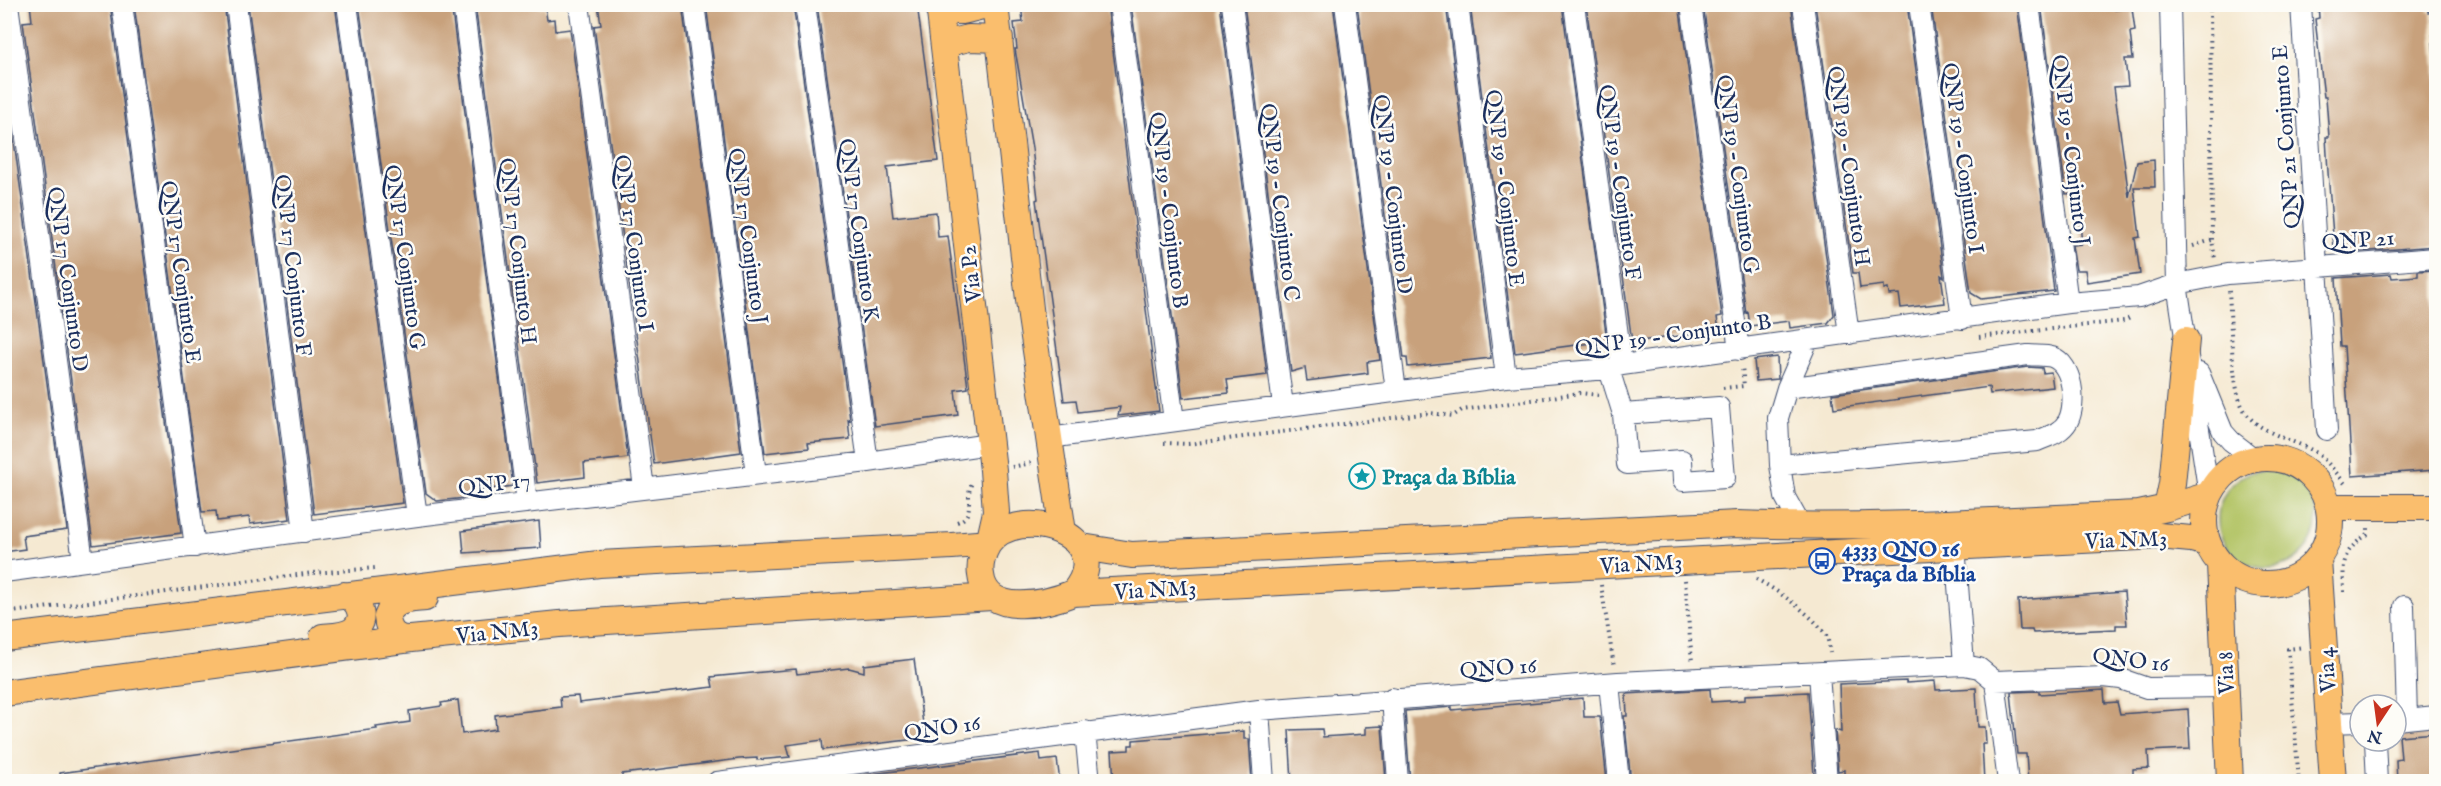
<svg xmlns="http://www.w3.org/2000/svg" width="2441" height="786" font-family="'IM FELL English',serif">
	<rect width="100%" height="100%" fill="#fdfcf7"/>
	<filter id="ink" filterUnits="userSpaceOnUse"><feTurbulence type="fractalNoise" baseFrequency=".0167" numOctaves="2"/><feDisplacementMap in="SourceGraphic" scale="12" xChannelSelector="R" yChannelSelector="G"/><feConvolveMatrix kernelMatrix="1 2 1 2 8 2 1 2 1" color-interpolation-filters="sRGB"/></filter>
	<filter id="wash" filterUnits="userSpaceOnUse"><feTurbulence type="fractalNoise" baseFrequency=".008" numOctaves="4" result="noise"/><feDisplacementMap in="SourceGraphic" scale="24" xChannelSelector="R" yChannelSelector="G"/><feGaussianBlur stdDeviation="1.35" result="paint"/><feColorMatrix in="noise" values="0 0 0 0 0 0 0 0 0 0 0 0 0 0 0 0 0 1.4 0 .05"/><feComposite in="paint" operator="in"/></filter>
	<g filter="url(#wash)">
		<rect width="100%" height="100%" fill="#f5e9d2"/>
		<!-- green -->
		<path fill="#b4c568" stroke="#687a63" stroke-width="1.5" d="M2218 519a49 49 0 1 1 98 0a49 49 0 1 1-98 0Z"/>
		<g id="blocks">
			<!-- building -->
			<path fill="#c8a17b" d="M30 4H110L181 533 93 545 23 22 32 21Z
				M134 4H224L290 519 250 524 249 517 217 521 216 511 202 512Z
				M248 4H335L403 503 314 514Z
				M359 4H451L513 486 473 491 474 497 437 501 426 493Z
				M475 4H539V7H545L547 20 554 19 555 31 570 29 628 458 584 463 585 477 537 483Z
				M598 4H682L741 452 654 464 594 26 601 25Z
				M706 4H793L850 420 848 419 850 439 808 443 809 448 765 453Z
				M817 4H917L938 161 887 167 893 217 936 212 938 237 948 236 968 388 955 390 958 415 875 426Z
				M1021 4H1107L1159 411 1118 416 1120 407 1078 412 1076 400 1064 401 1036 200 1038 199 1032 148 1015 49H1017L1014 23 1023 22Z
				M1131 4H1220L1267 375 1227 380 1229 393 1183 398Z
				M1244 4H1333L1380 360 1367 362 1368 373 1307 381 1305 368 1291 372Z
				M1357 4H1446L1491 358 1408 367 1407 358H1404Z
				M1470 4H1562L1607 341 1515 353Z
				M1586 4H1679L1722 316 1717 317 1719 331 1632 342Z
				M1703 4H1791L1834 315 1828 323 1790 328 1789 321 1750 326 1748 312 1746 313Z
				M1815 4H1907L1944 277 1941 275 1945 303 1901 308 1899 294 1889 295 1888 288 1884 289V285L1860 288 1858 273H1853Z
				M1931 4H2017L2054 291 1981 299 1971 293Z
				M2041 4H2114L2115 10 2132 8 2135 31 2130 32 2133 59H2125L2128 86 2114 87 2129 197 2137 162 2154 160 2155 187H2134L2140 237 2135 238 2140 274 2087 282 2085 270H2076L2072 245 2082 244 2080 224 2075 193 2066 194Z
				M2318 4H2427L2428 12H2431L2436 87V246L2343 253 2334 248 2328 172 2326 137H2329L2326 97H2324L2315 19 2319 18Z
				M4 68 67 530 23 536 25 549 4 552Z
				M2436 270V470L2352 476 2344 346H2340L2336 278 2391 274 2392 278 2418 276V271Z
				M1777 357 1778 379 1756 381 1754 360Z
				M2028 367 2042 368 2043 373 2051 372 2053 387 1990 394 1989 387 1834 408 1832 394Z
				M539 521 541 548 464 553 462 531Z
				M2124 592 2127 625H2116V629L2033 633 2032 630H2020L2018 600Z
				M914 659 925 738 823 750 822 740 787 745 790 757 757 760V758L739 759 655 770 622 774V779L605 782H60V773L377 729 376 727 410 722 409 711 442 706 441 703 458 700 462 734 496 729 495 715 561 707 560 697 578 696 579 703 713 687 711 677 796 669 797 674 849 668 864 672V665Z
				M1906 681V683L1935 681 1936 690 1976 688 1978 727H1985L1986 744H1982L1984 782H1844V770L1838 771 1835 730 1841 732 1839 684Z
				M1710 689 1711 702 1745 700V695L1808 692 1814 775 1806 777 1807 782H1631L1624 716H1627L1626 694Z
				M2104 690 2105 703 2117 702 2120 714 2188 709 2190 749 2148 751 2149 768 2133 769V782H2028L2026 754H2017L2011 692 2039 691V694Z
				M1583 698 1584 717H1600L1607 782H1410L1405 711 1452 707V710Z
				M1382 726 1386 782H1292L1289 730 1322 729 1323 737 1366 734V727Z
				M1244 731V739H1249L1252 782H1114L1112 751 1129 750V745H1133V740Z
				M2436 733V782H2397L2396 760 2401 759 2399 736Z
				M1040 753 1041 761 1057 759 1060 782H864V775Z"/>
		</g>
	</g>
	<g filter="url(#ink)">
		<use href="#blocks" fill-opacity="0" stroke="#3c4b6f" stroke-width="1.5"/>
		<g fill="none" stroke-linecap="round" stroke-linejoin="round">
			<!-- minor casing -->
			<g stroke="#3c4b6f" stroke-width="22">
				<path id="minor" d="M8 4 83 561
					M122 4 195 547
					M236 4 304 532
					M347 4 417 516
					M463 4 527 503
					M579 4 644 488
					M694 4 756 474
					M805 4 868 462
					M1119 4 1174 421
					M1232 4 1283 406
					M1345 4 1396 391
					M1458 4 1506 377
					M1574 4 1622 365
					M1691 4 1739 350
					M1803 4 1849 334
					M1919 4 1962 319
					M2029 4 2068 303
					M2170 4 2177 284 2209 495
					M2301 4 2327 430
					M1609 369 1623 414 1627 464 1682 460 1683 481 1725 478 1719 407 1623 414
					M2199 373 2223 432 2231 441 2256 460
					M1049 438 1506 377 1609 369 1622 365 2068 303 2139 297 2177 284 2228 274 2436 258
					M1780 465 2037 441C2049 436 2061 433 2068 421 2077 404 2073 364 2052 357 2045 355 2036 356 2028 355L1787 388
					M1801 526 1785 497 1780 465 1778 418 1787 388 1808 340
					M1955 545 1964 665
					M4 572 417 516 868 462 989 444
					M2404 606 2407 719
					M1819 673 1827 782
					M1995 681 2104 677 2121 679 2147 688 2226 687
					M1609 683 1619 782
					M1392 698 1398 782
					M1259 710 1264 782
					M2396 720 2436 716
					M2329 723 2360 722
					M1085 731 1090 782
					M2375 741 2377 782
					M717 782 1259 710 1618 682 1964 665 1979 668 1995 681 2008 782"/>
			</g>
			<!-- major casing -->
			<g stroke="#3c4b6f" stroke-width="28">
				<path id="major" d="M995 4 1031 317 1063 532
					M940 11H963L991 4
					M944 44 969 38 1000 39
					M2204 521a63 63 0 1 1 126 0a63 63 0 1 1-126 0Z
					M2329 507H2436
					M2167 508 2172 484 2186 340
					M1082 547 1132 555 1737 524C1871 529 2005 520 2139 514L2167 508 2209 495
					M2318 559 2333 782
					M2220 564 2230 782
					M1073 593C1121 536 1018 501 988 544 983 552 979 565 981 575 986 618 1046 604 1073 593L2159 536 2191 539 2207 543
					M323 637C332 636 344 636 352 631 368 621 360 599 344 595
					M4 638 599 564 952 546 989 543 996 512 993 470 939 4
					M411 639C396 640 388 632 387 617 393 599 408 600 425 598
					M4 693 411 639 559 624 992 597"/>
			</g>
			<!-- path -->
			<path stroke="#3c4b6f" stroke-width="4" stroke-dasharray="1.5 4.5" stroke-linecap="butt" d="M2210 4 2212 240 2215 259
				M2193 246 2212 240
				M2229 291C2231 320 2231 382 2242 406 2255 434 2292 438 2315 452 2328 461 2337 474 2347 486
				M1979 337 2124 321 2132 317
				M1723 388 1744 386 1742 366
				M1164 443 1188 444 1430 413 1453 416 1462 410 1580 393 1599 395
				M1012 467 1031 463
				M957 522C977 515 964 497 972 483
				M1756 579C1776 589 1814 616 1826 635 1829 641 1829 647 1830 653
				M1685 580 1692 662
				M1601 585 1614 666
				M2344 592C2343 561 2341 552 2368 534V526
				M4 613 313 573 376 568
				M2299 782 2288 649 2304 647"/>
			<!-- minor -->
			<use href="#minor" stroke="#fff" stroke-width="20"/>
			<!-- major -->
			<use href="#major" stroke="#fabe6d" stroke-width="26"/>
		</g>
	</g>
	<!-- icons -->
	<defs>
		<g id="sight-ring" transform="scale(1.35)"><circle r="9.5" fill="#fdfcf7" stroke="#0f9aa8" stroke-width="1.5"/><path d="M0-6L1.8-2.2L6-1.7L2.9 1.2L3.7 5.4L0 3.3L-3.7 5.4L-2.9 1.2L-6-1.7L-1.8-2.2Z" fill="#0f9aa8"/></g>
		<g id="bus-ring" transform="scale(1.35)"><circle r="9.5" fill="#fdfcf7" stroke="#1a4fb4" stroke-width="1.5"/><path d="M-5-6H5V4H4V6H2V4H-2V6H-4V4H-5ZM-3.5-4V0h7V-4ZM-3.5 1.2v1.5H-2V1.2ZM2 1.2v1.5H3.5V1.2Z" fill="#1a4fb4"/></g>
	</defs>
	<g fill-rule="evenodd">
		<use href="#sight-ring" x="1362" y="476"/>
		<use href="#bus-ring" x="1822" y="561"/>
	</g>
	<g text-anchor="middle" stroke-width="5" stroke-linejoin="round" paint-order="stroke">
		<!-- street labels -->
		<g font-size="22" fill="#1b2f5e" stroke="#fdfcf7">
			<text transform="translate(2285 137) rotate(-94)" y="8">QNP 21 Conjunto E</text>
			<text transform="translate(2072 150) rotate(83)" y="8">QNP 19 - Conjunto J</text>
			<text transform="translate(1964 158) rotate(82)" y="8">QNP 19 - Conjunto I</text>
			<text transform="translate(1850 166) rotate(82)" y="8">QNP 19 - Conjunto H</text>
			<text transform="translate(1739 174) rotate(82)" y="8">QNP 19 - Conjunto G</text>
			<text transform="translate(1621 182) rotate(82)" y="8">QNP 19 - Conjunto F</text>
			<text transform="translate(1506 188) rotate(83)" y="8">QNP 19 - Conjunto E</text>
			<text transform="translate(1394 194) rotate(83)" y="8">QNP 19 - Conjunto D</text>
			<text transform="translate(1281 202) rotate(83)" y="8">QNP 19 - Conjunto C</text>
			<text transform="translate(1170 210) rotate(83)" y="8">QNP 19 - Conjunto B</text>
			<text transform="translate(860 230) rotate(82)" y="8">QNP 17 Conjunto K</text>
			<text transform="translate(749 236) rotate(82)" y="8">QNP 17 Conjunto J</text>
			<text transform="translate(2358 239) rotate(-4)" y="8">QNP 21</text>
			<text transform="translate(635 243) rotate(82)" y="8">QNP 17 Conjunto I</text>
			<text transform="translate(519 251) rotate(83)" y="8">QNP 17 Conjunto H</text>
			<text transform="translate(406 257) rotate(82)" y="8">QNP 17 Conjunto G</text>
			<text transform="translate(294 265) rotate(83)" y="8">QNP 17 Conjunto F</text>
			<text transform="translate(182 272) rotate(82)" y="8">QNP 17 Conjunto E</text>
			<text transform="translate(970 274) rotate(-96)" y="8">Via P2</text>
			<text transform="translate(69 279) rotate(82)" y="8">QNP 17 Conjunto D</text>
			<text transform="translate(1673 334) rotate(-8)" y="8">QNP 19 - Conjunto B</text>
			<text transform="translate(494 483) rotate(-7)" y="8">QNP 17</text>
			<text transform="translate(2126 539) rotate(-2)" y="8">Via NM3</text>
			<text transform="translate(1641 563) rotate(-3)" y="8">Via NM3</text>
			<text transform="translate(1155 589) rotate(-3)" y="8">Via NM3</text>
			<text transform="translate(497 631) rotate(-6)" y="8">Via NM3</text>
			<text transform="translate(2131 659) rotate(7)" y="8">QNO 16</text>
			<text transform="translate(1498 667) rotate(-4)" y="8">QNO 16</text>
			<text transform="translate(2326 670) rotate(-94)" y="8">Via 4</text>
			<text transform="translate(2225 673) rotate(-92)" y="8">Via 8</text>
			<text transform="translate(942 727) rotate(-8)" y="8">QNO 16</text>
		</g>
		<!-- culture labels -->
		<g font-size="22" font-weight="bold" fill="#0d838f" stroke="#fdfcf7" text-anchor="start">
			<text x="1382" y="484">Praça da Bíblia</text>
		</g>
		<!-- transit labels -->
		<g font-size="22" font-weight="bold" fill="#164399" stroke="#fdfcf7" text-anchor="start">
			<text x="1842" y="556">4333 QNO 16<tspan x="1842" dy="25">Praça da Bíblia</tspan></text>
		</g>
	</g>
	<!-- margin -->
	<rect width="2441" height="786" fill="none" stroke="#fdfcf7" stroke-width="24"/>
	<!-- north arrow -->
	<g transform="translate(2378 723) rotate(193)"><circle r="28" fill="#fdfcf7" stroke="#a3aaba" stroke-width="1.5"/>
	<path d="M0-4.5L10 22L0 15L-10 22Z" fill="#c8321e"/>
	<text y="-9" font-size="16" font-weight="bold" text-anchor="middle" fill="#1b2f5e">N</text>
	</g>
</svg>
